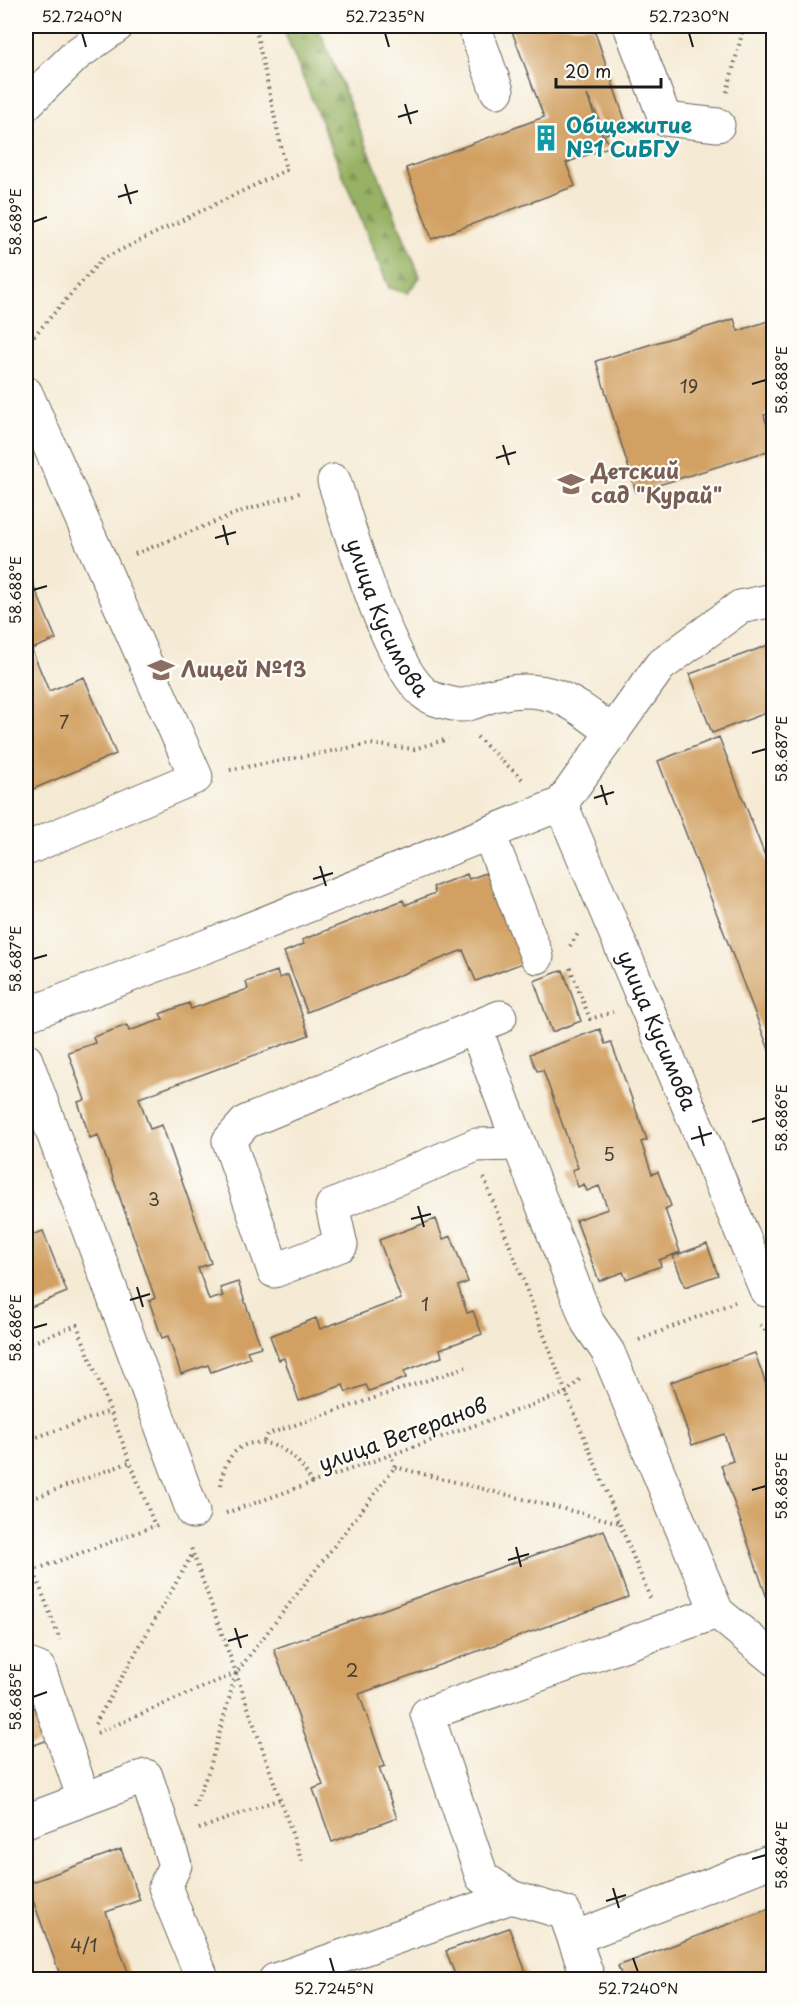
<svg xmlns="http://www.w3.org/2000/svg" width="799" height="2005" font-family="'Playpen Sans',sans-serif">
	<defs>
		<pattern id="forest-firs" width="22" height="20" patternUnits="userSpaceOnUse" patternTransform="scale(1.5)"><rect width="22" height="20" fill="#98b265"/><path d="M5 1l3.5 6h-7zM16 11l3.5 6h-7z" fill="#829857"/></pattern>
	</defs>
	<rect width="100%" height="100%" fill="#fdfcf7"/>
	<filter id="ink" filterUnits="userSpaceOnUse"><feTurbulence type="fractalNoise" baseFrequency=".0167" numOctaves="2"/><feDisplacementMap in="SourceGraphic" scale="12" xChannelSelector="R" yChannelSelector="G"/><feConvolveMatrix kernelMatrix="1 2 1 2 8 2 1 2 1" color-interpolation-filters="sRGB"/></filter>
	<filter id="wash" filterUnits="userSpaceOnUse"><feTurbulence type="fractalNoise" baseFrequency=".008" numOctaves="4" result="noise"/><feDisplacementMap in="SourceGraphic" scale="24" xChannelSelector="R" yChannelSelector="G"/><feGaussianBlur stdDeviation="1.35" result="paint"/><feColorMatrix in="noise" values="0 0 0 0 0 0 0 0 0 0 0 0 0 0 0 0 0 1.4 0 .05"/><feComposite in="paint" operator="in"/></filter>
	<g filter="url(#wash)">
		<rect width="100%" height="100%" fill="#f5ead4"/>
		<!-- forest -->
		<path fill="url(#forest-firs)" stroke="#5a6740" stroke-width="1.5" d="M291 26H313L322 36 420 277 408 293 389 288 284 31Z"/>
		<g id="blocks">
			<!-- building -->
			<path fill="#d1a062" d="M510 26H593L627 126 606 134 587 95 599 129 611 146 566 163 575 186 432 239 406 168 544 117Z
				M734 319 738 331 774 319V412L764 415 774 449 636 492 596 361Z
				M26 567 56 639 32 649 26 633Z
				M26 636 49 691 84 677 116 754 26 792Z
				M774 643V710L712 733 690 674Z
				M719 737 774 879 773 1060 658 761Z
				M489 872 525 962 476 981 463 950 307 1012 284 952 304 944 302 940 403 900 405 905 435 893 433 887 467 874 469 879Z
				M563 970 581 1021 552 1032 534 981Z
				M277 971 279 978 288 975 309 1035 139 1098 150 1129 162 1125 211 1263 198 1268 209 1300 223 1296 220 1288 238 1282 261 1347 247 1351 250 1358 211 1372 208 1365 181 1374 168 1336 162 1338 149 1301 155 1298 98 1135 90 1138 78 1102 85 1100 68 1052 95 1043 93 1037 127 1025 129 1031 163 1019 160 1014 189 1003 191 1009 248 989 246 982Z
				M600 1029 605 1044 611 1042 647 1140 641 1142 652 1174 658 1172 671 1206 665 1209 680 1252 659 1260 661 1266 626 1279 623 1272 599 1281 576 1220 608 1209 599 1186 587 1191 584 1184 578 1187 572 1170 578 1168 543 1070 537 1071 530 1054Z
				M436 1219 443 1239 451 1236 468 1282 458 1286 467 1313 473 1311 482 1334 440 1349 442 1357 404 1371 406 1378 369 1391 366 1385 346 1392 343 1385 299 1401 284 1358 279 1360 270 1336 316 1318 320 1329 401 1299 379 1240Z
				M43 1231 67 1292 26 1309V1237Z
				M707 1244 718 1275 685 1287 673 1256Z
				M755 1353 774 1407V1603L769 1604 721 1465 733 1461 724 1434 692 1445 671 1382Z
				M604 1530 628 1597 359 1694 385 1766 379 1768 397 1818 332 1842 313 1789 323 1785 274 1649Z
				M26 1670 51 1739 26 1748Z
				M121 1849 140 1900 106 1912 131 1980H62L27 1884Z
				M774 1907V1977L623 1980 618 1966Z
				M509 1928 529 1980H457L446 1951Z"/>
		</g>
	</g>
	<g filter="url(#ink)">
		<use href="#blocks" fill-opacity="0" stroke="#68645c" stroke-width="1.5"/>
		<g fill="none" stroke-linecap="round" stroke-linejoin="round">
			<!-- minor casing -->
			<g stroke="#68645c" stroke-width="35">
				<g id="minor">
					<path d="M474 26 497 91"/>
					<path d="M630 26 665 119 718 125"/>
					<path d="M26 104 77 54 117 26"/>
					<path d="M26 393 196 777 26 849"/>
					<path id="s1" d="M334 481C349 526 390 673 428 696 435 700 451 704 459 705 469 706 483 698 494 695 548 682 572 701 613 733"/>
					<path id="s2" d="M561 804 766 1290"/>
					<path d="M489 834 537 957"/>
					<path d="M26 1015 225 939 561 804 660 666 740 607 774 600"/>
					<path d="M500 1017 246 1122 229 1141 274 1271 341 1245 332 1206 476 1145 519 1144 588 1323 608 1352 717 1612"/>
					<path d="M475 1027 519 1144"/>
					<path d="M26 1060 193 1512"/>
					<path d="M26 1664 39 1669 84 1799"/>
					<path d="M26 1821 146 1776 175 1865 165 1887 203 1980"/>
					<path d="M511 1897 482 1877 427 1714 717 1612 774 1659"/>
					<path d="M574 1938 774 1860"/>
					<path d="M275 1980 511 1897 565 1913 589 1980"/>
				</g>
			</g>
			<!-- path -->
			<path stroke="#68645c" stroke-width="4" stroke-dasharray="1.5 4.5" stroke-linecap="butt" d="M727 92 744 26
				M26 345 102 259 286 170 255 26
				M135 554 237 513 302 492
				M477 737 524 781
				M230 770 370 744 414 749 448 739
				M570 946 579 932
				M570 968 590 1019 613 1012
				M484 1178 566 1393 651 1600
				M760 1325 774 1340
				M639 1340 735 1302
				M26 1345 77 1325 155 1526
				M26 1441 110 1411
				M264 1441 268 1434 466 1367
				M395 1467 620 1523
				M221 1485C228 1422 291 1436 312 1483
				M26 1501 130 1462
				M226 1513 566 1393 581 1378
				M26 1550 60 1640
				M26 1573 160 1524
				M236 1673 303 1865
				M95 1724 193 1553
				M97 1733 236 1673 190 1545
				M194 1807 210 1767 236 1673 395 1467 391 1455
				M199 1829 280 1799"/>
			<!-- minor -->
			<use href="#minor" stroke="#fff" stroke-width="33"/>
		</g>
	</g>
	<!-- ticks -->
	<path fill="none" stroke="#1c1c1c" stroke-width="2" d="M82 33 86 47M385 33 389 47M689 33 693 47M405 104 411 124M398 117 418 111M125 184 131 204M118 197 138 191M33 222 47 217M752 384 766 380M503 445 509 465M496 458 516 452M223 525 228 545M215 538 236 532M33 590 47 586M752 753 766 749M601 785 607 805M594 798 614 792M320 866 326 886M313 879 333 873M33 959 47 955M752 1122 766 1118M699 1126 704 1146M691 1139 712 1133M418 1206 424 1227M411 1219 431 1214M137 1287 143 1307M130 1300 150 1294M33 1328 47 1324M752 1490 766 1486M516 1547 521 1567M508 1560 529 1554M235 1628 241 1648M228 1641 248 1635M33 1697 47 1692M752 1859 766 1855M613 1888 619 1908M606 1901 626 1895M330 1958 334 1972M633 1958 638 1972"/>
	<!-- icons -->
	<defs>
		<g id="building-bare" transform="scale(2.07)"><path d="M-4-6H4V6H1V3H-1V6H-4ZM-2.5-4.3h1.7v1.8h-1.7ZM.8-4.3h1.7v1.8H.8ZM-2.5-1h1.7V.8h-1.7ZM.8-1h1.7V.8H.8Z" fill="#0f9aa8" stroke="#fdfcf7" stroke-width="2.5" paint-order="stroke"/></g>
		<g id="school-bare" transform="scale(2.07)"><path d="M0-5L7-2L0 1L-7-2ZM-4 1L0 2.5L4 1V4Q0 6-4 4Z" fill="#8d6e63" stroke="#fdfcf7" stroke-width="2.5" paint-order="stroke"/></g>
	</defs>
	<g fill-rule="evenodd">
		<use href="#building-bare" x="546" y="138"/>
		<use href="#school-bare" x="571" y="484"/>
		<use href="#school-bare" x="161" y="670"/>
	</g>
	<g text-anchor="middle" stroke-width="4.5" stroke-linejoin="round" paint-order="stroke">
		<!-- number labels -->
		<g font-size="18" fill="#493d2e">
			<text x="689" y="393">19</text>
			<text x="64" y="729">7</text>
			<text x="609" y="1161">5</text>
			<text x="154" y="1206">3</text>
			<text x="425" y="1311">1</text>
			<text x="352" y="1677">2</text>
			<text x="84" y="1952">4/1</text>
		</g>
		<!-- culture labels -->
		<g font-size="21" font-weight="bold" fill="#0d838f" stroke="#fdfcf7" text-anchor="start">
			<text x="566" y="133">Общежитие<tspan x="566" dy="24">№1 СиБГУ</tspan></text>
		</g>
		<!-- education labels -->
		<g font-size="21" font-weight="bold" fill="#785e54" stroke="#fdfcf7" text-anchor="start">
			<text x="591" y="479">Детский<tspan x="591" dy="24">сад "Курай"</tspan></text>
			<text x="181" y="677">Лицей №13</text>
		</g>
		<!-- street labels -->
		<g font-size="21" fill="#1c1c1c" stroke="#fdfcf7">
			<text dy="7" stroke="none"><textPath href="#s1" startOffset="147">улица Кусимова</textPath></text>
			<text dy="7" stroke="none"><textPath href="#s2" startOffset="246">улица Кусимова</textPath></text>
			<text transform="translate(403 1435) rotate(-20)" y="7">улица Ветеранов</text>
		</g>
	</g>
	<!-- margin -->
	<rect width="799" height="2005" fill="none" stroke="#fdfcf7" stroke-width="66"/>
	<!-- scale -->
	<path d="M556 78v9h105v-9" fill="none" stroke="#1c1c1c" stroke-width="3"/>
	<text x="565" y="78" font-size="18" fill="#1c1c1c" stroke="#fdfcf7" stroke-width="4.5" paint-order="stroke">20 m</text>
	<rect x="33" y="33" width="733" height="1939" fill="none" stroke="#1c1c1c" stroke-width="2"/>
	<g font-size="15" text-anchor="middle" fill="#1c1c1c">
		<text x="82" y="22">52.7240°N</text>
		<text x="385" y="22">52.7235°N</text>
		<text x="689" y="22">52.7230°N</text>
		<text transform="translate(16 222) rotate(-90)" y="5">58.689°E</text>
		<text transform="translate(782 380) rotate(-90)" y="5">58.688°E</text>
		<text transform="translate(16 590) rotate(-90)" y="5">58.688°E</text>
		<text transform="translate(782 749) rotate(-90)" y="5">58.687°E</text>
		<text transform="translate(16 959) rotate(-90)" y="5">58.687°E</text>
		<text transform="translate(782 1118) rotate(-90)" y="5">58.686°E</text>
		<text transform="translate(16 1328) rotate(-90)" y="5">58.686°E</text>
		<text transform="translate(782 1486) rotate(-90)" y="5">58.685°E</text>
		<text transform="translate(16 1697) rotate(-90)" y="5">58.685°E</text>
		<text transform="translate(782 1855) rotate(-90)" y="5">58.684°E</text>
		<text x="334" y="1994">52.7245°N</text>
		<text x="638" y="1994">52.7240°N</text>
	</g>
</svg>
